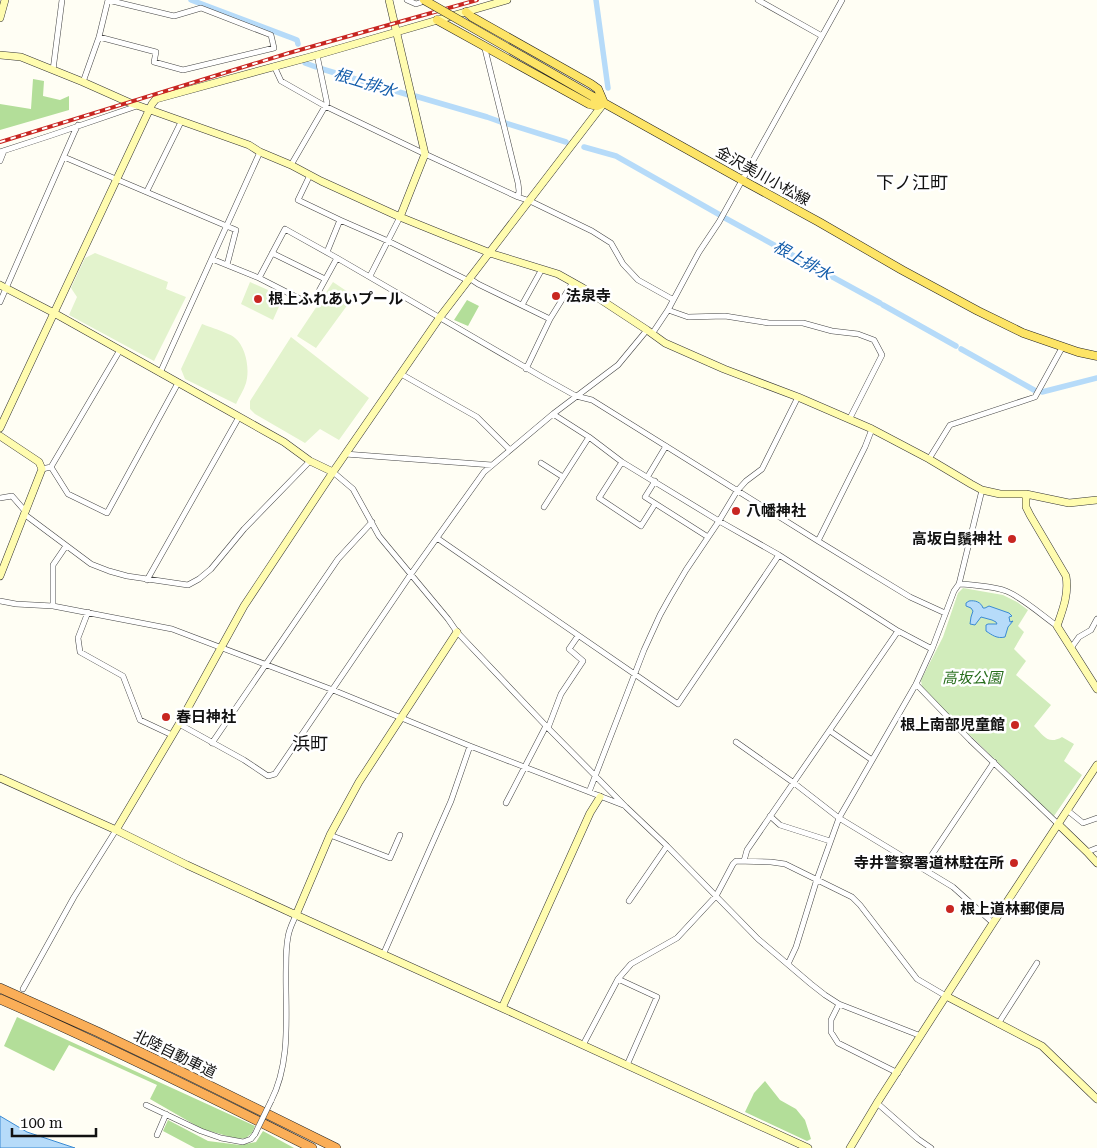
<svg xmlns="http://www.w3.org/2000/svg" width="1097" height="1148" font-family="'Roboto Serif','Noto Sans JP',serif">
	<rect width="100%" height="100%" fill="#fffef4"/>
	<!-- green -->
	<path fill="#d1ecbb" d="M963 588 1003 595 1017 602 1028 610 1018 626 1024 632 1014 649 1026 661 1016 675 1051 705 1034 726C1044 736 1048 745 1062 737L1074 744 1064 761 1082 775 1054 816 1042 806 974 739 937 705 922 688 921 680 943 637 958 593Z"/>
	<!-- forest -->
	<path fill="#b3de99" d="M33 79 44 81 43 96 60 100 69 96V110L0 130V104L31 109Z
		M467 300 479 306 468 326 454 320Z
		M17 1017 255 1126 252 1133 246 1138 238 1139 202 1129 150 1099 157 1085 69 1045 54 1071 4 1046Z
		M765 1081 780 1100 796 1109 805 1120 811 1139 807 1141 745 1112 754 1093Z
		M168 1120 208 1141 240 1145 256 1142 263 1131 294 1148H195L163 1131Z"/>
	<!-- pitch -->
	<path fill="#e3f3cd" d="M95 253 168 282 166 289 186 297 154 361 69 315 77 297 71 288 85 258Z
		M250 282 268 290 266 295 281 302 273 320 241 304Z
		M333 282 354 296 316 348 297 336Z
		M202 324C209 327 230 333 235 338 246 347 250 369 246 383 244 390 239 397 236 404L185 379 181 369Z
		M291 337 369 398 339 440 320 429 305 443 255 414 250 409V401Z"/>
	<!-- water -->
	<path fill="#b6dbf9" stroke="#3a8ad3" d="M969 601C975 600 981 602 983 608H985L989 606 1009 613 1012 616 1009 617 1010 622 1013 621 1008 627 1005 637C997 639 992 635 986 631V625L988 624H997L996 622 992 620 981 617 975 625 970 624 971 617 973 611 971 608 966 606V603Z
		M0 1116 27 1132 75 1148H0Z"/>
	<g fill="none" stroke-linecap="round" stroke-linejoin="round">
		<!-- canal -->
		<path stroke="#b6dbf9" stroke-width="5.5" d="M191 0 292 38 297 40 298 44
			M596 0 608 88
			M304 61 305 63 316 67
			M322 69 409 95
			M415 96 487 117 501 122
			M505 123 566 142
			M584 147 616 156 720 215
			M725 218 880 303
			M883 305 956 346
			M961 349 1034 390
			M1042 392 1097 378"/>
		<!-- street casing -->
		<g stroke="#444" stroke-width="6">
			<path id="street" d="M407 0 416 4 428 0
				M758 0 822 36
				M99 37 156 52 154 62 183 70 274 48 271 35 201 8 174 16 108 0
				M484 45 518 183 519 191 518 197
				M274 66 281 81 325 106 425 154 518 197 530 201 592 231 611 243 623 264 638 280 672 299
				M53 70 62 0
				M83 82 99 37 108 0
				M0 152 52 135 137 106
				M64 157 236 230 227 265
				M0 161 4 151
				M291 165 327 103 317 55
				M310 175 298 200 340 220 327 252
				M147 191 181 122
				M340 220 388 241 467 280
				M272 253 325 279
				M212 259 259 278 308 303 314 300 337 258 542 377 576 396 592 400 818 541 910 597 945 613
				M370 276 400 217
				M259 278 285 229 337 258
				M469 278 478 284 550 319
				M0 302 74 133 78 125
				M522 305 542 269
				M668 310 688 317 725 316 769 323H803L832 331 858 334 874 340 882 355 850 418
				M652 334 668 310 699 252 719 222 842 0
				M526 369 550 319 573 282
				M160 373 260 152
				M401 374 477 417 510 450
				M553 414 589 437 622 462 719 521 779 555 898 631 932 649
				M345 454 492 465
				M929 459 950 425 1035 397 1063 346
				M622 462 599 498 641 526 655 504
				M541 463 563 477
				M51 467 68 494 107 513 178 383
				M42 469 51 467 120 350
				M333 472 353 489 379 536 448 619 457 632 548 728 626 807 667 846 758 939 811 984 825 995 839 1004 921 1036
				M648 476 666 446
				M655 481 645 497 708 537
				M0 498 12 496 25 511
				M544 507 589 437
				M24 514 91 564 109 571 127 576 188 585 199 579 211 569 244 529 310 461
				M437 538 678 704 779 555
				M818 541 865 447 872 429
				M147 580 239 417
				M959 584C974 585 991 586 1006 591 1020 596 1043 616 1057 626
				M0 601 16 604 53 606 172 629 333 690 470 746 623 805
				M53 606V565L66 546
				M88 612 78 638 80 652 123 676 140 720 172 735
				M1071 648 1079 637 1091 630 1097 619
				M916 684 970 740 1058 824
				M179 724 244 760 268 776 275 774 411 574 484 472 553 414 618 365 647 330
				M548 728 561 694 583 661 569 649 578 636
				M830 731 872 760
				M736 742 794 783 839 818 953 887 993 923
				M212 743 338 559 372 522
				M589 792 644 650 660 615 670 597 686 570 719 521 737 491 746 481 762 469 798 397
				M506 803 546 726
				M1067 810 1083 823 1097 818
				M770 816 780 825 830 841
				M330 835 390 858 400 835
				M1087 852 1097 848
				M744 861 747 850 898 631
				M923 868 994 762
				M629 901 667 846
				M383 955 451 801 470 746
				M788 964 796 947 817 879 839 818 916 684 932 649 954 591 959 584 982 490
				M618 979 657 997 627 1065
				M23 989 74 897 116 830
				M839 1004 831 1020V1032L838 1043 898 1073
				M998 1024 1037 963
				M583 1045 618 979 631 964 677 938 716 896 733 864 736 861 771 862 785 864 852 897 860 905 917 979 946 996
				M271 1101C292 1060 285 1012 286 968 286 958 286 947 288 937 289 929 293 922 296 915
				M877 1103 918 1139 931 1148
				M146 1105 201 1131 221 1138 243 1142 251 1139 255 1134
				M157 1135 166 1114"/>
		</g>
		<!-- secondary casing -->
		<g stroke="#333" stroke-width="8">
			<path id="secondary" d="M389 0 425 154 400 217
				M0 18 5 0
				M0 55 21 57 83 82 128 102 249 145 260 152 291 165 321 181 400 217 447 236 493 254 558 274 583 288 647 330 665 343 724 369 798 397 872 429 929 459 971 484 982 490 1000 494H1026L1069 503 1097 500
				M0 285 54 313 227 410 284 442 310 461 333 472
				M0 428 152 104 156 99 317 55 507 0
				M0 436 39 462 42 469 0 576
				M1026 494V507L1030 515 1066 576C1069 594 1063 609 1057 626L1097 689
				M0 778 116 830 187 865 296 915 502 1008 808 1148
				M1058 824 1087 852 1097 863
				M116 830 179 724 244 606 333 472 440 317 604 103
				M296 915 330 835 359 782 457 632
				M946 996 1042 1046 1097 1099
				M502 1008 590 813 600 797
				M850 1148 877 1103 993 923 1097 765"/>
		</g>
		<!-- primary casing -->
		<g stroke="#222" stroke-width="9">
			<path id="primary" d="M437 20 589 104 597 106 604 103 598 89 591 84 472 17 466 12
				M522 56 604 103 742 180 819 222 902 270 978 311 1023 333 1078 352 1097 356"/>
		</g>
		<!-- highway casing -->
		<g stroke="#222" stroke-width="10">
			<path id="highway" d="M0 988 98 1032 186 1074 336 1148
				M0 999C106 1045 209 1096 312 1148"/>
		</g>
		<!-- street -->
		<use href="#street" stroke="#fff" stroke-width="5"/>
		<!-- secondary -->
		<use href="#secondary" stroke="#fffcaf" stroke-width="7"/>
		<!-- primary -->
		<use href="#primary" stroke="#fde466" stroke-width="8"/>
		<!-- highway -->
		<use href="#highway" stroke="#faae58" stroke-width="9"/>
		<!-- rail casing -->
		<g stroke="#c82621" stroke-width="4">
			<path id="rail" d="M0 142 289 53 477 0"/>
		</g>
		<!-- rail -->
		<use href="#rail" stroke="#fff" stroke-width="2" stroke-dasharray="5.5" stroke-linecap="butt"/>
		<!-- street-bridge casing -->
		<g stroke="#444" stroke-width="6" stroke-linecap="butt">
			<path id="street-bridge" d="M255 1134 271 1101"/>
		</g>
		<!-- primary-bridge casing -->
		<g stroke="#222" stroke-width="9" stroke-linecap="butt">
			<path id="primary-bridge" d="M424 0 522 56"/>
		</g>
		<!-- street-bridge -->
		<use href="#street-bridge" stroke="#fff" stroke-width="5"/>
		<!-- primary-bridge -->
		<use href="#primary-bridge" stroke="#fde466" stroke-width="8"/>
	</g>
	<!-- markers -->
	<g fill="#c82621" stroke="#fff" stroke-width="2">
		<circle cx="556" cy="296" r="5"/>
		<circle cx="258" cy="299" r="5"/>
		<circle cx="736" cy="511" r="5"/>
		<circle cx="1012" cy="539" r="5"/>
		<circle cx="166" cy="717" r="5"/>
		<circle cx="1015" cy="725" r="5"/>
		<circle cx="1014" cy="863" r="5"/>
		<circle cx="950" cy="909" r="5"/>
	</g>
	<g text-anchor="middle" stroke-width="5" stroke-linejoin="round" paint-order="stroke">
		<!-- street labels -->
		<g font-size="15" fill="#111" stroke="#fff">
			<text transform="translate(763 176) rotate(29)" y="5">金沢美川小松線</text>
			<text transform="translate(175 1054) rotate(26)" y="5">北陸自動車道</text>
		</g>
		<!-- poi labels -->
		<g font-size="15" font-weight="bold" fill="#111" stroke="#fff" text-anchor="start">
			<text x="566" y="301">法泉寺</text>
			<text x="268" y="304">根上ふれあいプール</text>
			<text x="746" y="516">八幡神社</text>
			<text x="1002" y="544" text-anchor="end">高坂白鬚神社</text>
			<text x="176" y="722">春日神社</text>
			<text x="1005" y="730" text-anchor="end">根上南部児童館</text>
			<text x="1004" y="868" text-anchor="end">寺井警察署道林駐在所</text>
			<text x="960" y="914">根上道林郵便局</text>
		</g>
		<!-- park labels -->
		<g font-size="15" font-style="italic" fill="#276d1c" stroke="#fff">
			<text x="972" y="683">高坂公園</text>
		</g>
		<!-- water labels -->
		<g font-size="16" font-style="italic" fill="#125caa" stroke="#fff">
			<text transform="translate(365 82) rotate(17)" y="6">根上排水</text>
			<text transform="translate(803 260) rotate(29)" y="6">根上排水</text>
		</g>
		<!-- quarter labels -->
		<g font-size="18" fill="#111" stroke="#fff">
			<text x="912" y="189">下ノ江町</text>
			<text x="310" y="750">浜町</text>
		</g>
	</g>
	<!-- scale -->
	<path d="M12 1128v8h84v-8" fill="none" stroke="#111111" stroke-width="2.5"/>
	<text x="20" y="1128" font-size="15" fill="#111111" stroke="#ffffff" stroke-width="4" paint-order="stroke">100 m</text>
</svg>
